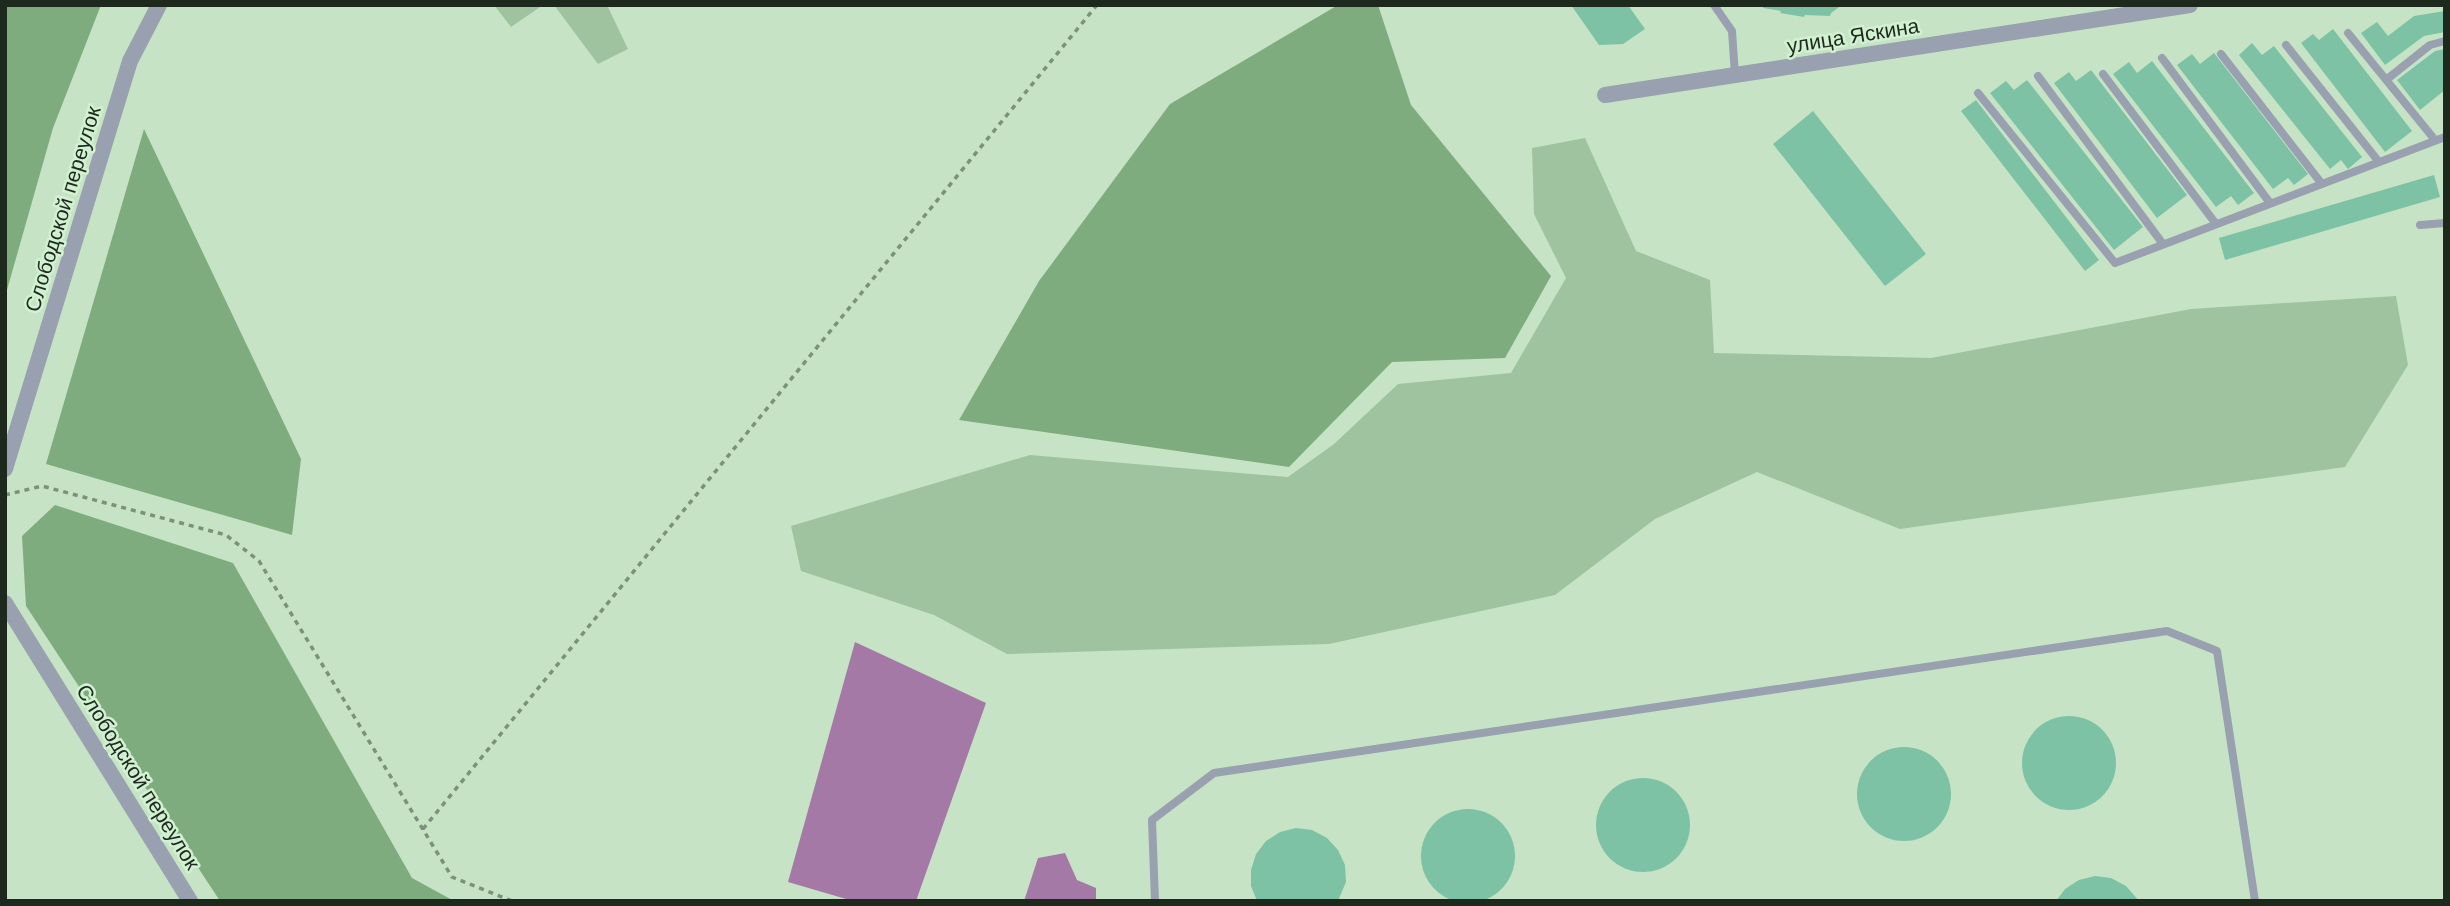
<svg xmlns="http://www.w3.org/2000/svg" width="2450" height="906" font-family="Arial,sans-serif">
	<rect width="100%" height="100%" fill="#c6e4c5"/>
	<!-- green -->
	<path fill="#9ec39e" d="M494 5H543L511 27Z
		M554 5H607L628 49 598 64Z
		M1585 138 1636 251 1710 280 1714 353 1931 358 2191 309 2396 296 2408 365 2345 467 1900 529 1757 472 1655 519 1555 595 1329 644 1007 654 934 615 801 571 791 526 1030 455 1288 477 1334 444 1398 384 1511 373 1566 278 1534 214 1532 148Z"/>
	<!-- forest -->
	<path fill="#7eac7e" d="M5 5H101L53 128 5 297Z
		M1338 5H1378L1411 105 1551 276 1505 358 1392 362 1289 467 959 420 1039 281 1170 104Z
		M144 129 301 459 292 535 46 464Z
		M55 505 233 563 412 878 454 901H220L26 606 22 536Z"/>
	<!-- water -->
	<path fill="#a479a6" d="M855 642 986 703 916 901H853L788 882Z
		M1065 853 1077 880 1096 888V901H1024L1038 858Z"/>
	<!-- building -->
	<path fill="#7dc2a4" d="M1571 5H1628L1645 29 1623 44 1599 45Z
		M1764 5H1842L1831 13 1830 16 1805 15 1804 17 1780 13 1781 11 1763 8Z
		M2445 11V32L2424 36 2385 65 2361 33 2377 22 2388 36 2414 16Z
		M2333 29 2412 131 2385 152 2301 43 2313 34 2319 40Z
		M2252 43 2262 55 2274 46 2362 157 2348 169 2341 160 2330 169 2239 55Z
		M2445 49V90L2420 110 2397 80 2435 51Z
		M2214 53 2308 174 2294 185 2288 178 2273 189 2177 65 2192 54 2200 64Z
		M2152 61 2254 193 2238 205 2231 196 2216 207 2113 74 2129 62 2137 73Z
		M2091 70 2187 195 2157 218 2054 83 2069 72 2076 81Z
		M2027 80 2143 227 2114 250 1990 93 2006 81 2014 90Z
		M1976 100 2099 260 2085 271 1961 111Z
		M1813 111 1926 254 1885 286 1773 144Z
		M2434 175 2440 197 2225 260 2219 238Z
		M2022 763a47 47 0 1 1 94 0a47 47 0 1 1-94 0Z
		M1857 794a47 47 0 1 1 94 0a47 47 0 1 1-94 0Z
		M1596 825a47 47 0 1 1 94 0a47 47 0 1 1-94 0Z
		M1421 856a47 47 0 1 1 94 0a47 47 0 1 1-94 0Z
		M1296 828 1312 830 1327 838 1338 850 1345 865 1346 882 1338 901H1257L1251 886V870L1256 854 1266 841 1280 832Z
		M2095 876 2111 878 2126 886 2139 901H2056L2065 889 2079 880Z"/>
	<g fill="none" stroke-linecap="round" stroke-linejoin="round">
		<!-- path -->
		<path stroke="#7c917b" stroke-width="3.5" stroke-dasharray="5 5" stroke-linecap="butt" d="M5 495 42 486 226 535 259 561 452 877 512 901
			M423 829 1097 5"/>
		<!-- lane -->
		<path stroke="#99a0af" stroke-width="8" d="M1714 5 1732 31 1735 75
			M2348 33 2435 140
			M2286 45 2379 162
			M2221 54 2322 184
			M2162 58 2270 203
			M2103 74 2216 224
			M2038 76 2163 244
			M2386 80 2430 45 2445 41
			M1978 93 2115 263 2445 137
			M2420 225 2445 223
			M1155 901 1152 820 1214 773 2167 631 2217 651 2255 901"/>
		<!-- street -->
		<path stroke="#99a0af" stroke-width="16" d="M1605 95 2190 5
			M5 469 130 61 159 5
			M5 603 190 901"/>
	</g>
	<g text-anchor="middle" stroke-width="5" stroke-linejoin="round" paint-order="stroke">
		<!-- street labels -->
		<g font-size="21" fill="#1e291e" stroke="#d2f1d2">
			<text transform="translate(1853 36) rotate(-9)" y="7">улица Яскина</text>
			<text transform="translate(63 209) rotate(-73)" y="7">Слободской переулок</text>
			<text transform="translate(138 777) rotate(58)" y="7">Слободской переулок</text>
		</g>
	</g>
	<!-- border -->
	<rect width="2450" height="906" fill="none" stroke="#1e291e" stroke-width="14"/>
</svg>
